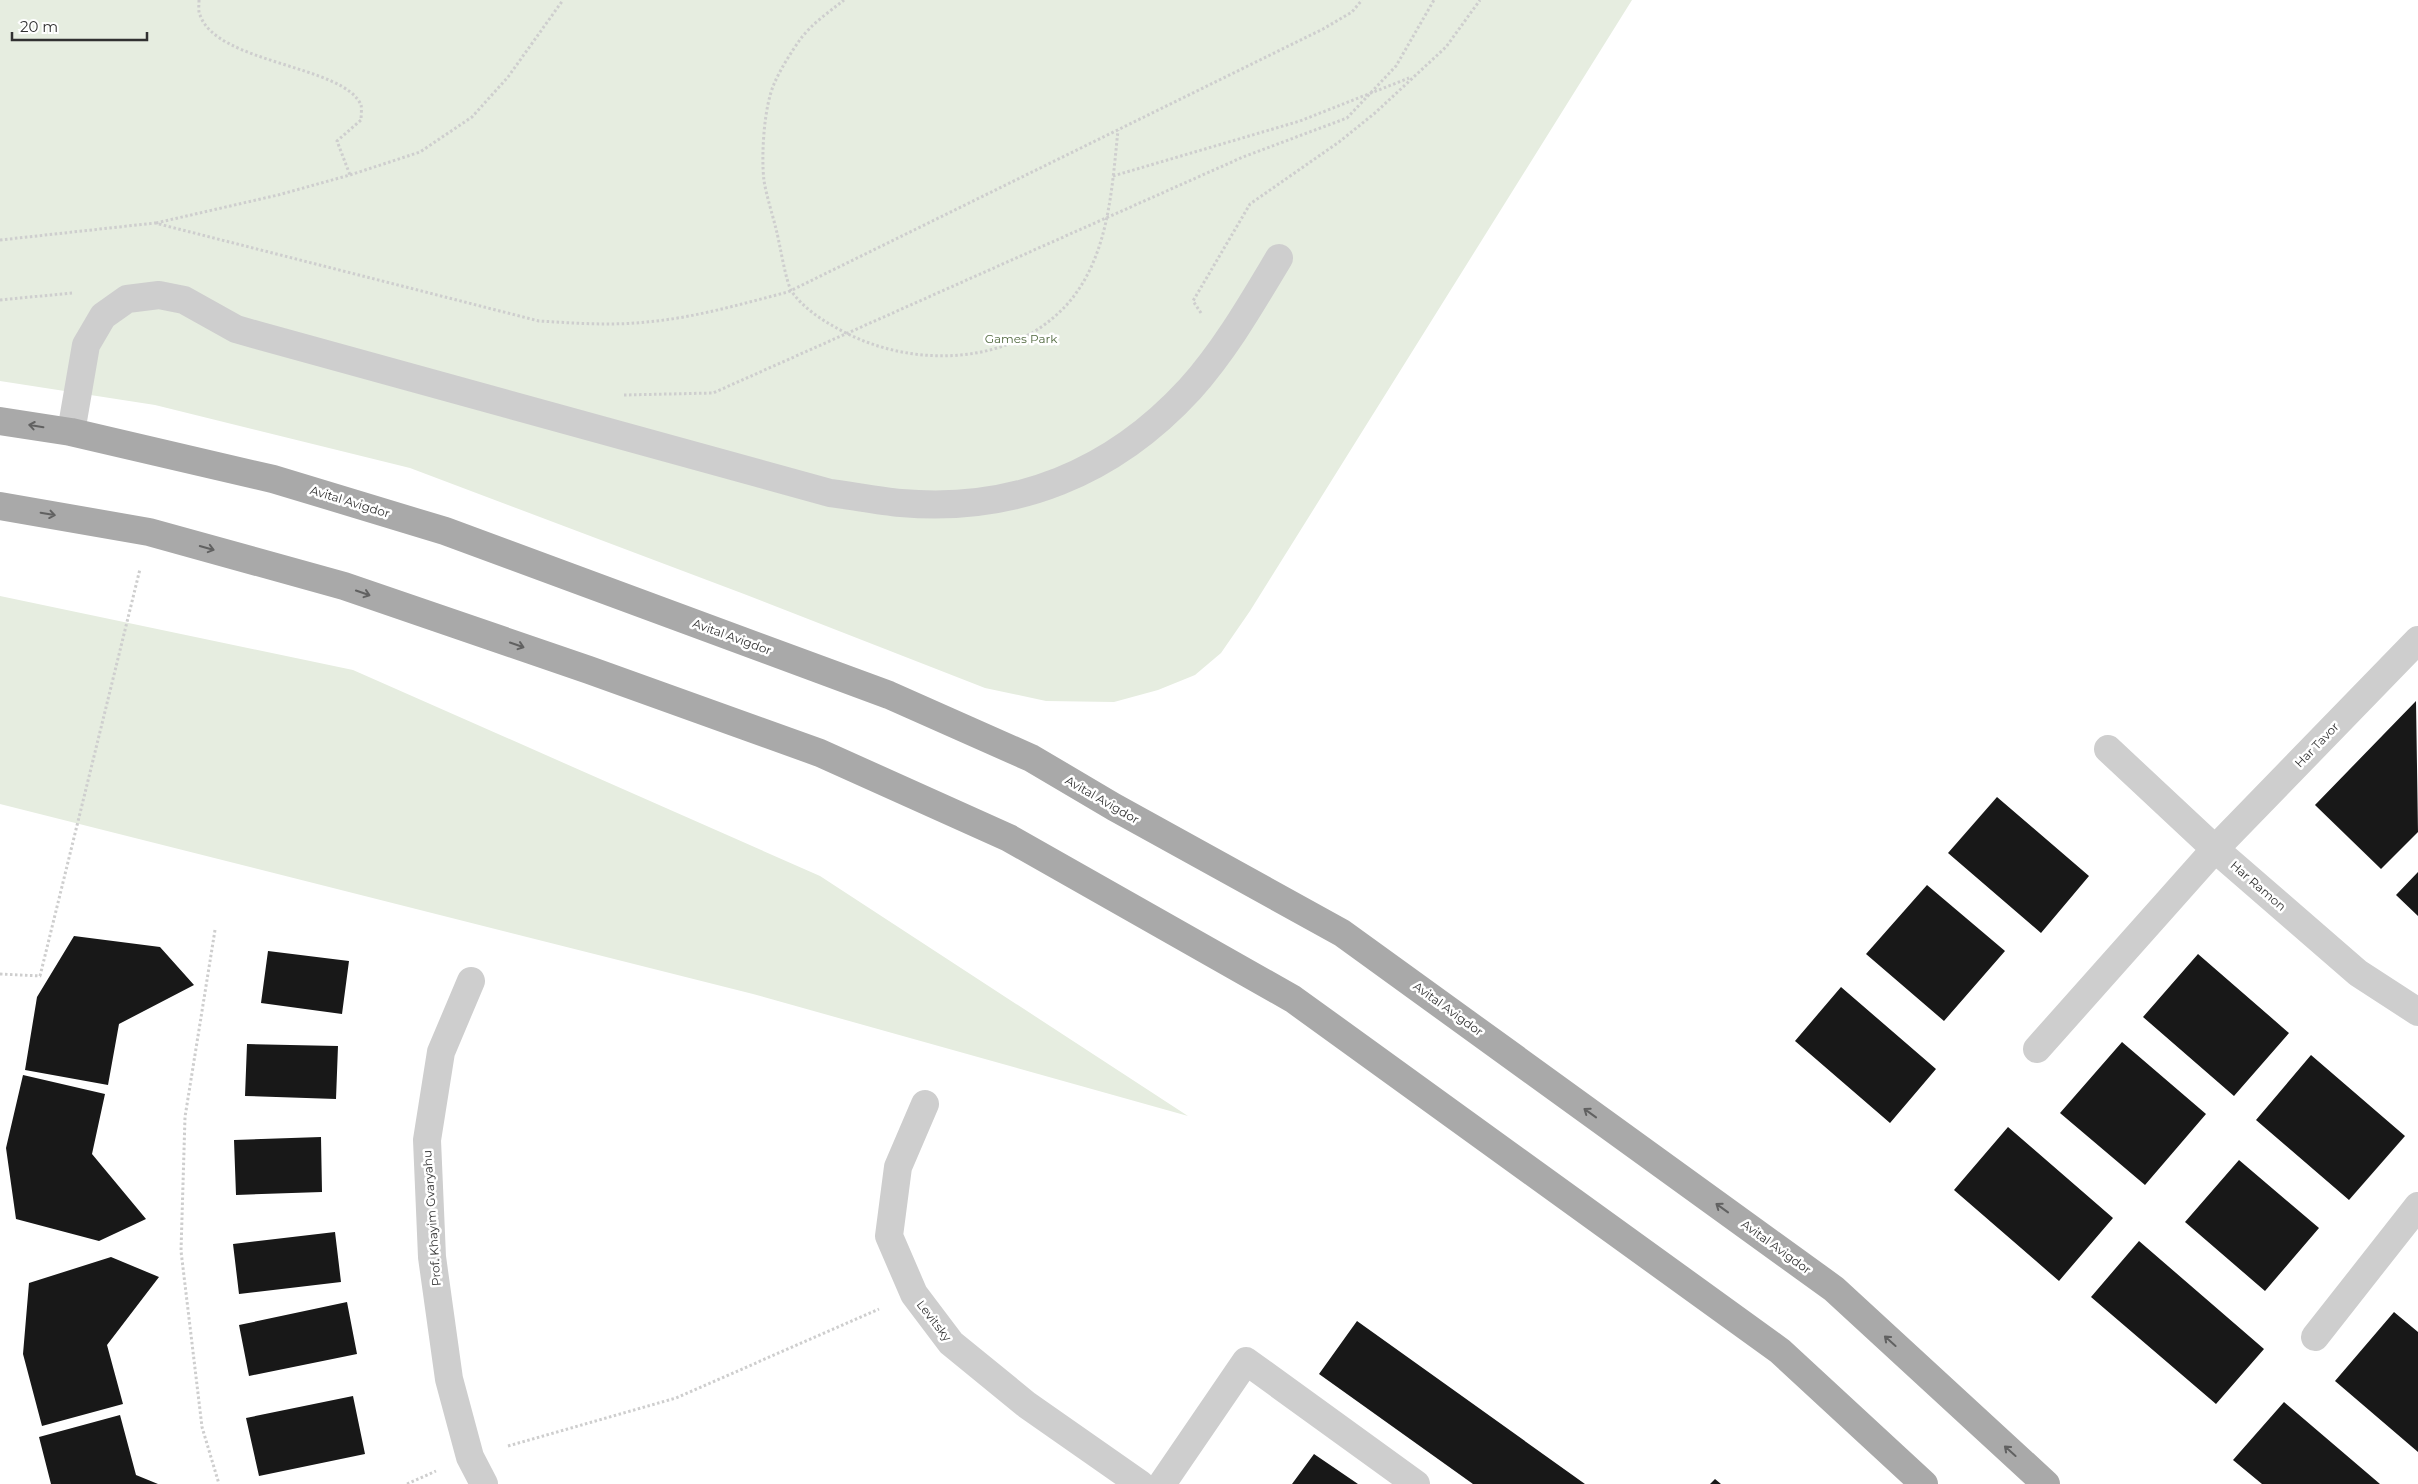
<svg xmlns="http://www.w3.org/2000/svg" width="2418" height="1484" font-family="Montserrat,sans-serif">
	<rect width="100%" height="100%" fill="#fff"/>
	<!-- green -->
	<path fill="#e6ede0" d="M0 0H1632L1250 611 1221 653 1195 675 1158 690 1114 702 1046 701 985 688 744 594 410 468 155 405 0 381Z
		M0 596 353 670 820 876 1188 1116 753 994 0 804Z"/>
	<!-- building -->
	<path fill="#181818" d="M2416 701 2418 832 2381 869 2315 805Z
		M1997 797 2089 876 2041 933 1948 853Z
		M2418 872V916L2396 895Z
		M1927 885 2005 951 1944 1021 1866 954Z
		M74 936 160 947 194 985 119 1024 108 1085 25 1070 37 997Z
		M268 951 349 961 342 1014 261 1003Z
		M2198 954 2289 1033 2234 1096 2143 1017Z
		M1841 987 1936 1069 1890 1123 1795 1041Z
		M2122 1042 2206 1114 2145 1185 2060 1113Z
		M247 1044 338 1046 336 1099 245 1096Z
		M2311 1055 2405 1136 2349 1200 2256 1120Z
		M23 1075 105 1094 92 1154 146 1219 99 1241 16 1219 6 1148Z
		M2008 1127 2113 1218 2059 1281 1954 1190Z
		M321 1137 322 1192 236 1195 234 1140Z
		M2239 1160 2319 1228 2265 1291 2185 1222Z
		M335 1232 341 1282 239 1294 233 1244Z
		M2139 1241 2264 1349 2216 1404 2091 1297Z
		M111 1257 159 1277 107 1345 123 1404 42 1426 23 1354 29 1283Z
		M347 1302 357 1354 249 1376 239 1325Z
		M2394 1312 2418 1332V1452L2335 1381Z
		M1357 1321 1585 1484H1473L1319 1374Z
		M353 1396 365 1454 259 1476 246 1418Z
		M2284 1402 2380 1484H2262L2233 1460Z
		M120 1415 136 1475 158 1484H51L39 1437Z
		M1314 1454 1358 1484H1292Z
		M1715 1479 1721 1484H1710Z"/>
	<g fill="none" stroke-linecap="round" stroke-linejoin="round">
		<!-- path -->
		<path stroke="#cecece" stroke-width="3" stroke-dasharray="2.5 2.5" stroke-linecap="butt" d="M199 0C199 5 198 11 200 15 217 64 344 65 361 105 362 109 361 116 361 120L337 141 350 175
			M844 0C829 12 810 25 799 41 790 54 780 70 774 84 764 107 761 155 764 181 767 198 773 216 777 233 780 245 786 283 792 292 805 310 825 322 844 332 915 369 1015 366 1070 301 1109 254 1112 188 1118 130
			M1113 176 1300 121 1409 78
			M156 223 278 195 350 175 420 152 472 117 508 77 563 0
			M0 240 155 223 539 321C574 323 610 326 646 322 694 318 741 304 788 292L1323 29 1352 12 1362 0
			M0 300 72 293
			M1201 313 1193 301 1250 204 1339 142 1375 113 1446 47 1480 0
			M624 395 713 393 1243 157 1347 118 1396 66 1434 0
			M215 930 185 1117 181 1251 202 1427 219 1484
			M0 974 40 976 140 569
			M508 1446 676 1398 879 1309
			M407 1484 436 1471"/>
		<!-- minor -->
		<path stroke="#cecece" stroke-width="28" d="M71 432 86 345 103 316 127 299 159 295 184 300 236 329 257 335 830 493C854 496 878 501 901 503 1015 513 1113 473 1190 389 1225 350 1252 303 1279 258
			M2108 749 2215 849 2358 973 2418 1012
			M471 981 441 1052 427 1140 432 1257 449 1379 470 1457 484 1484
			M2037 1049 2215 849 2418 640
			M925 1104 898 1167 889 1236 914 1294 951 1343 1027 1405 1140 1484
			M2315 1337 2418 1206
			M1162 1484 1246 1361 1416 1484"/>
		<!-- major -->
		<path stroke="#a9a9a9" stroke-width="28" d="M0 421 71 432 273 479 445 531 889 695 1031 758 1114 807 1342 933 1834 1289 2046 1484
			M0 506 149 532 344 586 589 670 820 753 1009 838 1293 999 1780 1351 1924 1484"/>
	</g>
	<!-- one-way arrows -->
	<defs><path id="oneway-shaft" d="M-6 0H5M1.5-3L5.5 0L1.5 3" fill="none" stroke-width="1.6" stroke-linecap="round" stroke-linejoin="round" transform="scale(1.25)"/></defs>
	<g stroke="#616161">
		<use href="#oneway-shaft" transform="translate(36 426) rotate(-171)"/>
		<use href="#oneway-shaft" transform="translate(48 514) rotate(10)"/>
		<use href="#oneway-shaft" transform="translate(207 548) rotate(16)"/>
		<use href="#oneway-shaft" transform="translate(363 593) rotate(19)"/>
		<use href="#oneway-shaft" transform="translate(517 645) rotate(19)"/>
		<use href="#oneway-shaft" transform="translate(1590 1113) rotate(-144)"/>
		<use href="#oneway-shaft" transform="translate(1722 1208) rotate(-144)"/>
		<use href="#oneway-shaft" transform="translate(1890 1341) rotate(-138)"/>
		<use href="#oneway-shaft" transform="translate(2010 1451) rotate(-138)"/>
	</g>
	<g text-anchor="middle" stroke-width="5" stroke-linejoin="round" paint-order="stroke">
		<!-- park labels -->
		<g font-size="12" fill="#526a40" stroke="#fff">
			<text x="1021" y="343">Games Park</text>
		</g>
		<!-- street labels -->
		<g font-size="12" fill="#313131" stroke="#fff">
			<text transform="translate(350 502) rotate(17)" y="4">Avital Avigdor</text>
			<text transform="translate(732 637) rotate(20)" y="4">Avital Avigdor</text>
			<text transform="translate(2317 745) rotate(-46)" y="4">Har Tavor</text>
			<text transform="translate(1102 800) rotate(30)" y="4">Avital Avigdor</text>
			<text transform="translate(2258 886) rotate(41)" y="4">Har Ramon</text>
			<text transform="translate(1448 1009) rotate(36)" y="4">Avital Avigdor</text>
			<text transform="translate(432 1218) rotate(-94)" y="4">Prof. Khayim Gvaryahu</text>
			<text transform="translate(1776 1247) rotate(36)" y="4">Avital Avigdor</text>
			<text transform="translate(934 1321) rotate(52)" y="4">Levitsky</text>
		</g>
	</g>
	<!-- scale -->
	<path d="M12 32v8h135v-8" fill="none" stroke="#313131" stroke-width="2.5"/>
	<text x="20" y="32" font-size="15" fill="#313131" stroke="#ffffff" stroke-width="4" paint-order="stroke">20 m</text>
</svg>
